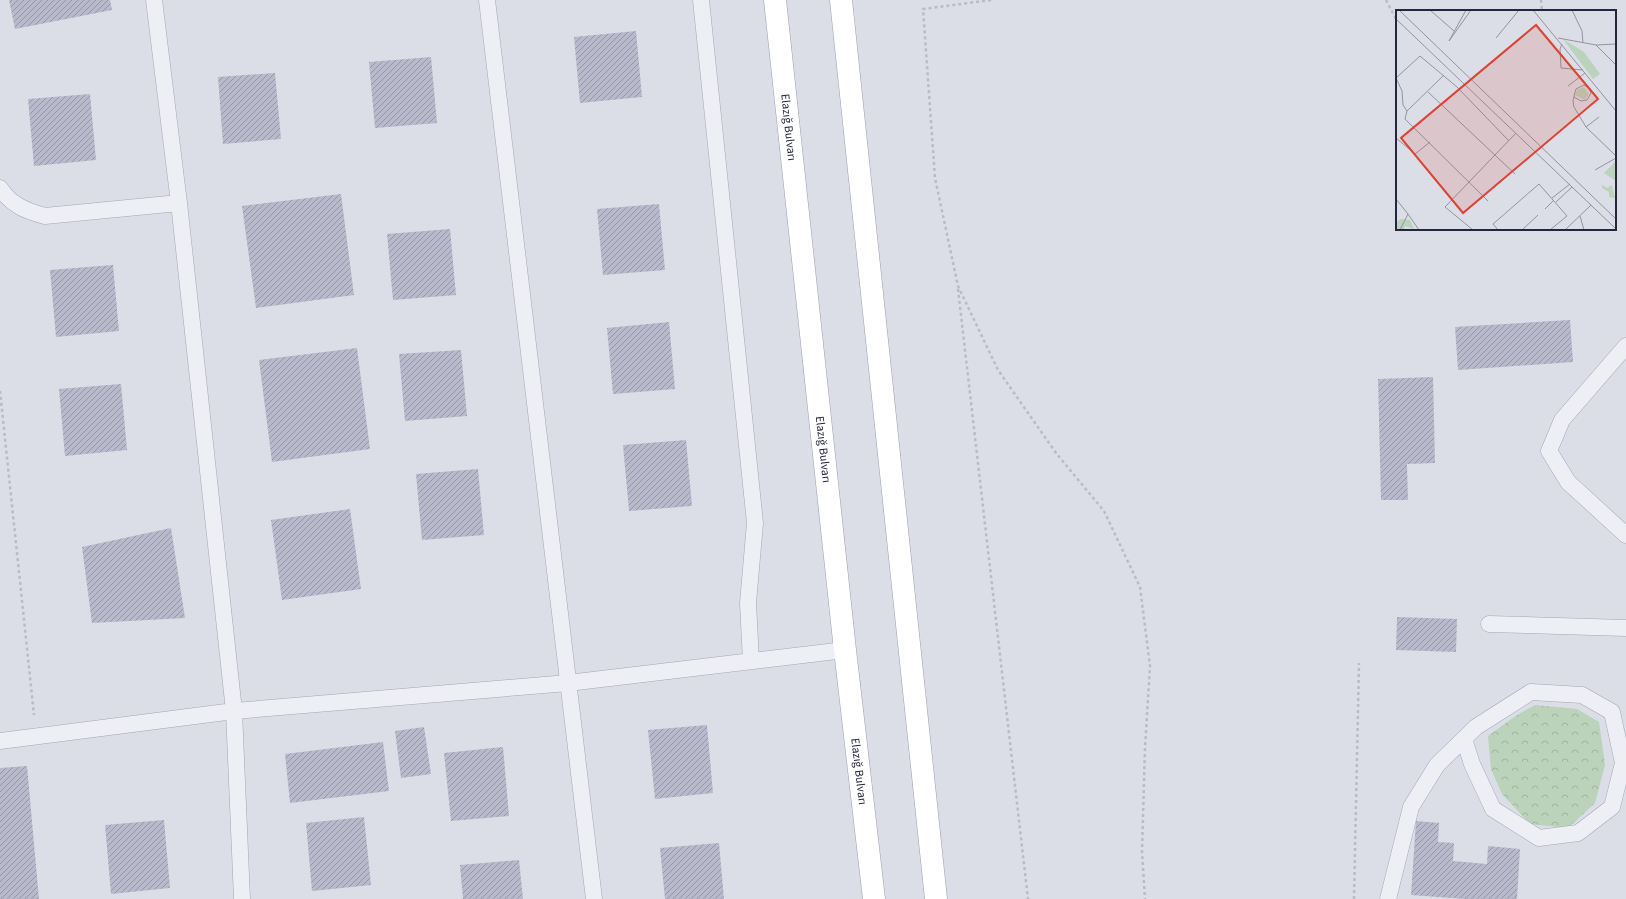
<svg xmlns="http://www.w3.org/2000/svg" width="1626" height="899" font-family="'Source Sans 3',sans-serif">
	<defs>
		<pattern id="forest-crowns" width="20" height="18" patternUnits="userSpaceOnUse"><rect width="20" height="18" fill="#bbd2bb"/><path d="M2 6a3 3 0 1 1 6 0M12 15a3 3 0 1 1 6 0" fill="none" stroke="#a1b4a2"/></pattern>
		<pattern id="building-hatch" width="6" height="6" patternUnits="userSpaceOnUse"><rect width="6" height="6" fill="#b8bacb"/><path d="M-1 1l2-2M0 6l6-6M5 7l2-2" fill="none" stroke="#9597a6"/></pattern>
	</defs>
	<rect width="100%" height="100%" fill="#dbdde7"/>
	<!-- forest -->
	<path fill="url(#forest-crowns)" d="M1535 705 1577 709 1599 722 1605 765 1595 803 1568 828 1530 824 1502 794 1491 769 1488 736 1517 715Z"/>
	<!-- building -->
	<path fill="url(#building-hatch)" d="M9 0H110L112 10 15 29Z
		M636 31 642 97 580 103 574 37Z
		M431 57 437 123 375 128 369 62Z
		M275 73 281 139 223 144 218 77Z
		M90 94 96 160 34 166 28 99Z
		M341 194 354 295 256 308 242 206Z
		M659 204 665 270 603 275 597 209Z
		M450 229 456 295 393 300 387 234Z
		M113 265 119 331 56 337 50 270Z
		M1570 320 1573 362 1458 370 1455 327Z
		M669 322 675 389 613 394 607 328Z
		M357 348 370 449 272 462 259 360Z
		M461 350 467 416 405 421 399 354Z
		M1433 377 1435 463 1407 464 1408 500H1381L1378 379Z
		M121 384 127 450 65 456 59 389Z
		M686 440 692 506 629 511 623 445Z
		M478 469 484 535 422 540 416 474Z
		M350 509 361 589 282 600 271 520Z
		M171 528 185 618 92 623 82 547Z
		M1397 617 1457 619 1456 652 1396 650Z
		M707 725 713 793 655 799 648 730Z
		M424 727 431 774 401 778 395 731Z
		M383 742 389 791 290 803 285 754Z
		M503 747 509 816 451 821 444 753Z
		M27 766 39 899H0V768Z
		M364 817 371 885 312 891 306 823Z
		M164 820 170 888 111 894 105 825Z
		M1416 821 1439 823 1438 842 1454 843 1453 861 1487 864 1488 846 1520 849 1517 899H1465L1411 895Z
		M719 843 724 899H665L660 848Z
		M519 860 523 899H463L460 865Z"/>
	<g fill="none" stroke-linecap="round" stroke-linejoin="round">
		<!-- lane casing -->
		<g stroke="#a4a6b5" stroke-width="17">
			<path id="lane" d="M154 0 179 203 234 711 242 899
				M487 0 594 899
				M701 0 755 523 748 603 751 661
				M0 188C11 205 26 211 45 216L179 203
				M1626 346 1562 420 1549 451 1568 482 1626 535
				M1489 624 1626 628
				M0 741 234 711 568 683 845 650
				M1388 899 1411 807 1437 765 1476 727 1531 692 1582 695 1612 712 1623 763 1612 807 1578 833 1539 838 1493 809 1472 764 1464 739"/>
		</g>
		<!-- primary casing -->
		<g stroke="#999db4" stroke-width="23">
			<g id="primary">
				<path id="s1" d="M775 0 845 650 874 899"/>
				<path d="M841 0 936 899"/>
			</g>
		</g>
		<!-- path -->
		<path stroke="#b9bbc6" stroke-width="2.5" stroke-dasharray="3 3" stroke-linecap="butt" d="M991 0 923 9 935 178 958 286 998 370 1056 453 1104 511 1140 587 1150 666 1145 748 1142 852 1145 899
			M1386 0 1397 21
			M1541 0 1542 11
			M958 289 1028 899
			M0 391 34 715
			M1354 899 1359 663"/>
		<!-- lane -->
		<use href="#lane" stroke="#eeeff5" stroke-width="16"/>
		<!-- primary -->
		<use href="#primary" stroke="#fff" stroke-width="22"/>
	</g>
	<g text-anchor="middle" stroke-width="3" stroke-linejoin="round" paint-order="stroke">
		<!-- street labels -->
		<g font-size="12" fill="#24263f" stroke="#eaecf5">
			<text dy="4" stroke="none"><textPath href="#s1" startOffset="128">Elazığ Bulvarı</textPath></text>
			<text dy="4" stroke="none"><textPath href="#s1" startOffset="452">Elazığ Bulvarı</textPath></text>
			<text dy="4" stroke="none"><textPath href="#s1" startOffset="776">Elazığ Bulvarı</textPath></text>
		</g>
	</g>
	<!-- overview -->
	<g transform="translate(1396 10)">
		<rect width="220" height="220" fill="#dbdde7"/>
		<path d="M167 29 188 42 204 64 197 69ZM188 77 193 84 189 90 179 85 181 80ZM220 151V171L208 163ZM206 175 211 178 216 175 219 188 213 187V182L206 178ZM5 209 14 210 18 219 9 216 8 220H0V212Z" fill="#bbd2bb"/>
		<path fill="none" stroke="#9294a4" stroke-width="1" d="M3 0 220 209M34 0 58 21M70 0 53 31 75 0M137 0 220 101M176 0 186 21 187 33M0 9 220 219M100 28 123 0M162 28 200 35 220 34M166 34 164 39 165 58 187 60M200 35 220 55M48 65 11 101 9 109 92 191M172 76 189 63M32 82 119 164M178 87 185 91 191 90 195 83 193 78 188 75 180 79 178 86V87L177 91 178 97 190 117 220 146M11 101 7 95 6 81 0 68 24 46 61 77 113 131M190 117 203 107M0 128 19 144 34 132M199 160 220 148M156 188 174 174M0 189 12 204 4 220M160 192 176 177M149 199 158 190M12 204 23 220M184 206 188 220M77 220 49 197 120 123M102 220 97 214 143 174 171 206 154 220M126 220 142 205M169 220 195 195"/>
		<path fill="#dc4330" fill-opacity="0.15" stroke="#dc4330" stroke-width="2" d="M140 15 202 89 67 203 5 128Z"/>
		<rect width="220" height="220" fill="none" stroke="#24263f" stroke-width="2"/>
	</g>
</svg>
